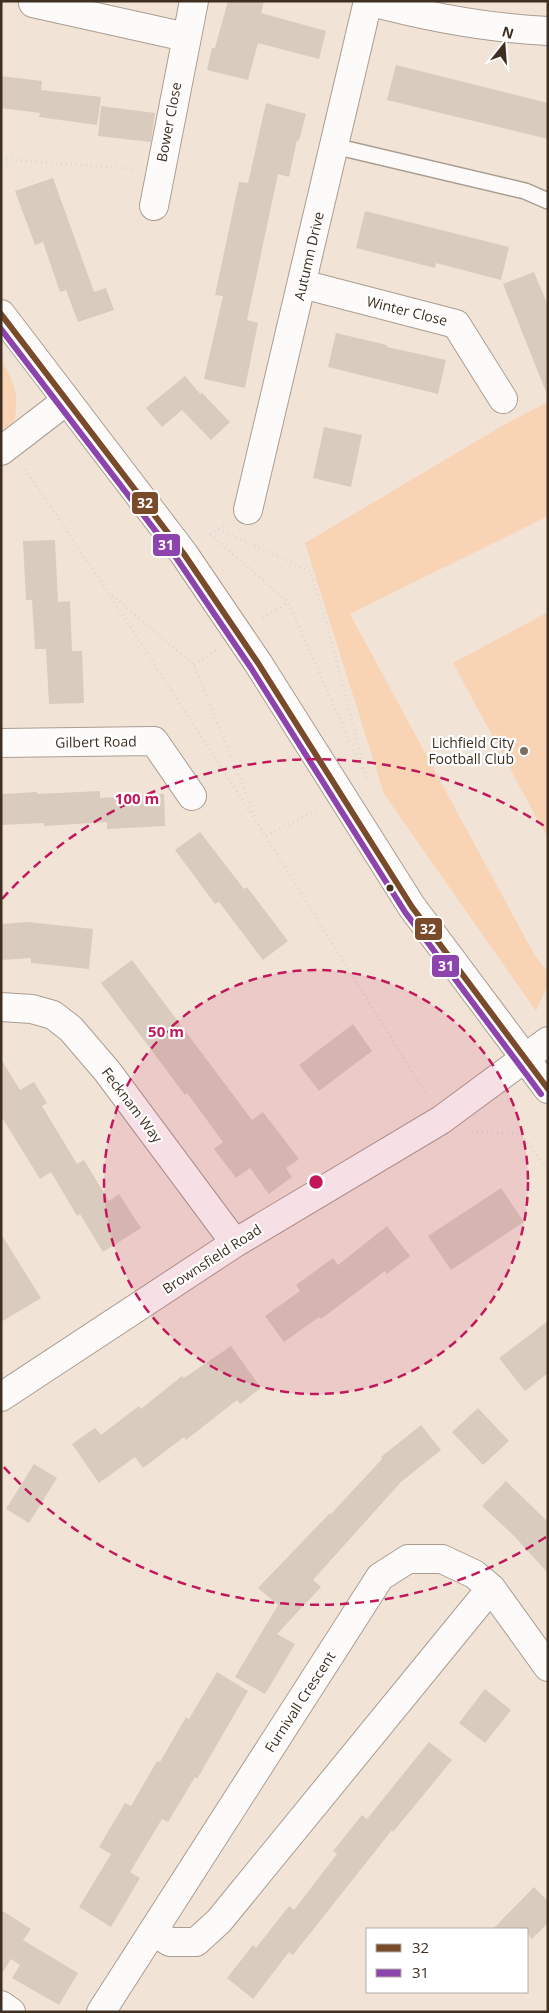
<svg xmlns="http://www.w3.org/2000/svg" width="549" height="2013" font-family="'Open Sans',sans-serif">
	<rect width="100%" height="100%" fill="#f2e3d7"/>
	<!-- green -->
	<path fill="#f8d4b5" d="M1 361C18 386 19 400 13 428L1 436Z
		M548 402V516L350 614 535 956 548 972V985L536 1011 384 794 305 543 507 423Z
		M548 612V839L453 663Z"/>
	<!-- building -->
	<path fill="#d9cbbe" d="M228 1H264L261 13 326 31 319 59 258 43 248 80 207 70 212 48H215Z
		M396 65 548 103V139L387 100Z
		M1 76 42 81 41 90 101 97 97 125 39 117 40 113 1 108Z
		M266 103 306 114 299 141 297 140 289 177 278 174 247 320 258 323 245 388 204 379 223 296 215 295 239 182 248 183Z
		M101 106 155 113 151 142 98 136Z
		M53 178 94 292 106 288 114 310 78 322 66 290 60 292 43 242 35 245 15 191Z
		M365 211 509 247 501 280 436 263 435 268 356 248Z
		M534 272 548 306 546 392 503 284Z
		M336 333 387 345V347L446 360 438 394 328 367Z
		M185 376 201 395V392L230 422 211 440 182 410 162 427 146 408Z
		M324 427 362 435 351 487 313 478Z
		M55 540 58 602 70 601 72 651H82L84 703 49 704 46 649H35L32 600H26L23 541Z
		M100 791V798L164 794 165 826 107 829V822L44 826V823L1 825V794L37 792V794Z
		M200 832 244 889 247 887 288 941 263 960 219 902 215 904 175 850Z
		M28 922 93 929 89 969 31 963V958L1 960V924Z
		M132 960 252 1120 263 1112 299 1159 286 1168 292 1177 269 1194 250 1168 236 1178 214 1149 223 1142 187 1093 185 1095 101 983Z
		M353 1024 372 1051 319 1091 299 1065Z
		M1 1059 20 1090 34 1082 47 1103 42 1106 77 1164 84 1160 109 1201 119 1194 141 1228 103 1252 80 1214 77 1216 51 1172 40 1179 1 1116Z
		M501 1188 524 1222 451 1270 428 1236Z
		M387 1226 410 1256 387 1274 385 1271 321 1319 319 1317 284 1342 265 1316 300 1291 296 1285 333 1258 338 1265Z
		M1 1234 41 1298 1 1322Z
		M548 1321V1373L525 1391 499 1358Z
		M231 1346 261 1388 240 1404 237 1400 186 1440 184 1437 143 1468 135 1457 99 1483 72 1444 95 1428 101 1435 139 1406 141 1409 182 1376 184 1378Z
		M478 1408 509 1441 483 1465 452 1432Z
		M421 1425 441 1450 401 1482 313 1580 321 1587 277 1634 295 1644 265 1694 235 1677 278 1605 258 1588 330 1513 331 1514 382 1459 381 1457Z
		M34 1464 57 1478 29 1523 6 1509Z
		M506 1481 548 1522V1573L513 1535 482 1506Z
		M217 1672 248 1691 197 1779 195 1777 168 1822 162 1819 130 1872 140 1878 111 1927 79 1907 111 1854 99 1847 125 1803 131 1806 157 1761 160 1762 186 1717 189 1719Z
		M485 1689 511 1710 485 1743 459 1723Z
		M429 1742 452 1760 393 1832 392 1830 293 1955 289 1952 253 1999 227 1978 253 1945 256 1948 289 1906 294 1910 337 1854 333 1851 362 1815 367 1819Z
		M534 1887 548 1901V1923L532 1939 528 1934V1929H493Z
		M1 1910 31 1929 23 1940 78 1973 59 2005 12 1978 20 1965 11 1959 1 1975Z"/>
	<g fill="none" stroke-linecap="round" stroke-linejoin="round">
		<!-- lane casing -->
		<g stroke="#aa9d91" stroke-width="18">
			<path id="lane" d="M334 146 525 191 548 201"/>
		</g>
		<!-- street casing -->
		<g stroke="#aa9d91" stroke-width="30">
			<path id="street" d="M368 1C427 17 487 28 548 31
				M33 3 186 37
				M154 206 194 1
				M302 284 456 324 503 399
				M1 451 66 401
				M248 510 368 1
				M1 743 154 741 192 796
				M1 1007 32 1009 53 1015 71 1029 107 1071 235 1243
				M1 1397 235 1243 441 1120 548 1041
				M153 1932 170 1942H196L219 1921 491 1588
				M1 2005 11 2012
				M101 2012 380 1577 408 1559H442L474 1574 491 1588 548 1667"/>
		</g>
		<!-- highway casing -->
		<g stroke="#aa9d91" stroke-width="30">
			<path id="highway" d="M1 314 184 554 258 663 412 907 548 1089"/>
		</g>
		<!-- path -->
		<path stroke="#ddd8d4" stroke-width="3" stroke-dasharray="1 4" stroke-linecap="butt" d="M1 159 134 169
			M25 469 107 591 258 824 428 1097
			M218 529 310 571 328 627 367 781
			M210 534 288 602 363 771
			M210 534 226 524
			M112 595 194 665 255 816
			M263 618 288 602
			M194 665 216 650
			M266 836 319 809
			M472 1132 521 1134 548 1169"/>
		<!-- lane -->
		<use href="#lane" stroke="#fdfbf9" stroke-width="15"/>
		<!-- street -->
		<use href="#street" stroke="#fdfbf9" stroke-width="28"/>
		<!-- highway -->
		<use href="#highway" stroke="#fdfbf9" stroke-width="28"/>
		<!-- bus-1 casing -->
		<g stroke="#fff" stroke-width="10">
			<path id="bus-1" d="M1 314 184 554 258 663 412 907 548 1089"/>
		</g>
		<!-- bus-2 casing -->
		<g stroke="#fff" stroke-width="10">
			<path id="bus-2" d="M1 329 177 559 251 668 405 912 541 1094"/>
		</g>
		<!-- bus-1 -->
		<use href="#bus-1" stroke="#7a4b2a" stroke-width="6"/>
		<!-- bus-2 -->
		<use href="#bus-2" stroke="#8e44ad" stroke-width="6"/>
	</g>
	<!-- distance rings -->
	<circle cx="316" cy="1182" r="212" fill="#c2185b" fill-opacity=".12"/>
	<g fill="none" stroke="#c2185b" stroke-width="2.5" stroke-dasharray="9 6">
		<circle cx="316" cy="1182" r="212"/>
		<path d="M546 1537A423 423 0 0 1 2 1465M2 899A423 423 0 0 1 546 827"/>
	</g>
	<!-- markers -->
	<circle fill="#7e6e60" stroke="#fff" stroke-width="2" cx="524" cy="751" r="5"/>
	<circle fill="#3f2f20" stroke="#fff" stroke-width="2" cx="390" cy="888" r="4.5"/>
	<g text-anchor="middle" stroke-width="4.5" stroke-linejoin="round" paint-order="stroke">
		<!-- street labels -->
		<g font-size="14" fill="#3f2f20" stroke="#fff">
			<text transform="translate(169 122) rotate(-79)" y="5">Bower Close</text>
			<text transform="translate(309 256) rotate(-77)" y="5">Autumn Drive</text>
			<text transform="translate(407 311) rotate(14)" y="5">Winter Close</text>
			<text transform="translate(96 742) rotate(-1)" y="5">Gilbert Road</text>
			<text transform="translate(132 1105) rotate(53)" y="5">Fecknam Way</text>
			<text transform="translate(212 1259) rotate(-33)" y="5">Brownsfield Road</text>
			<text transform="translate(300 1702) rotate(-57)" y="5">Furnivall Crescent</text>
		</g>
		<!-- poi labels -->
		<g font-size="14" fill="#3f2f20" stroke="#fff" text-anchor="end">
			<text x="514" y="748">Lichfield City<tspan x="514" dy="16">Football Club</tspan></text>
		</g>
	</g>
	<circle cx="316" cy="1182" r="8" fill="#c2185b" stroke="#fff" stroke-width="2.5"/>
	<g font-size="15" text-anchor="middle" font-weight="bold" fill="#c2185b" stroke="#fff" stroke-width="4.5" stroke-linejoin="round" paint-order="stroke">
		<text x="137" y="804">100 m</text>
		<text x="166" y="1037">50 m</text>
	</g>
	<g stroke="#fff" stroke-width="2">
		<rect x="131" y="491" width="28" height="24" rx="5" fill="#7a4b2a"/>
		<rect x="152" y="533" width="29" height="24" rx="5" fill="#8e44ad"/>
		<rect x="414" y="917" width="29" height="24" rx="5" fill="#7a4b2a"/>
		<rect x="431" y="954" width="29" height="24" rx="5" fill="#8e44ad"/>
	</g>
	<g font-size="14" text-anchor="middle" font-weight="bold" fill="#fff">
		<text x="145" y="508">32</text>
		<text x="166" y="550">31</text>
		<text x="428" y="934">32</text>
		<text x="446" y="971">31</text>
	</g>
	<!-- border -->
	<rect width="549" height="2013" fill="none" stroke="#3f2f20" stroke-width="5"/>
	<!-- legend -->
	<rect x="366" y="1928" width="162" height="65" fill="#ffffff" stroke="#b2aca6"/>
	<rect x="376" y="1944" width="25" height="8" fill="#7a4b2a" stroke="#b2aca6"/>
	<text x="412" y="1953" font-size="15" fill="#3f2f20">32</text>
	<rect x="376" y="1969" width="25" height="8" fill="#8e44ad" stroke="#b2aca6"/>
	<text x="412" y="1978" font-size="15" fill="#3f2f20">31</text>
	<!-- north arrow -->
	<g transform="translate(504 45) rotate(17)" stroke="#ffffff" stroke-width="4" paint-order="stroke">
	<path d="M0-4L9 19L0 12L-9 19Z" fill="#3f2f20"/>
	<text y="-8" font-size="14" font-weight="bold" text-anchor="middle" fill="#3f2f20">N</text>
	</g>
</svg>
